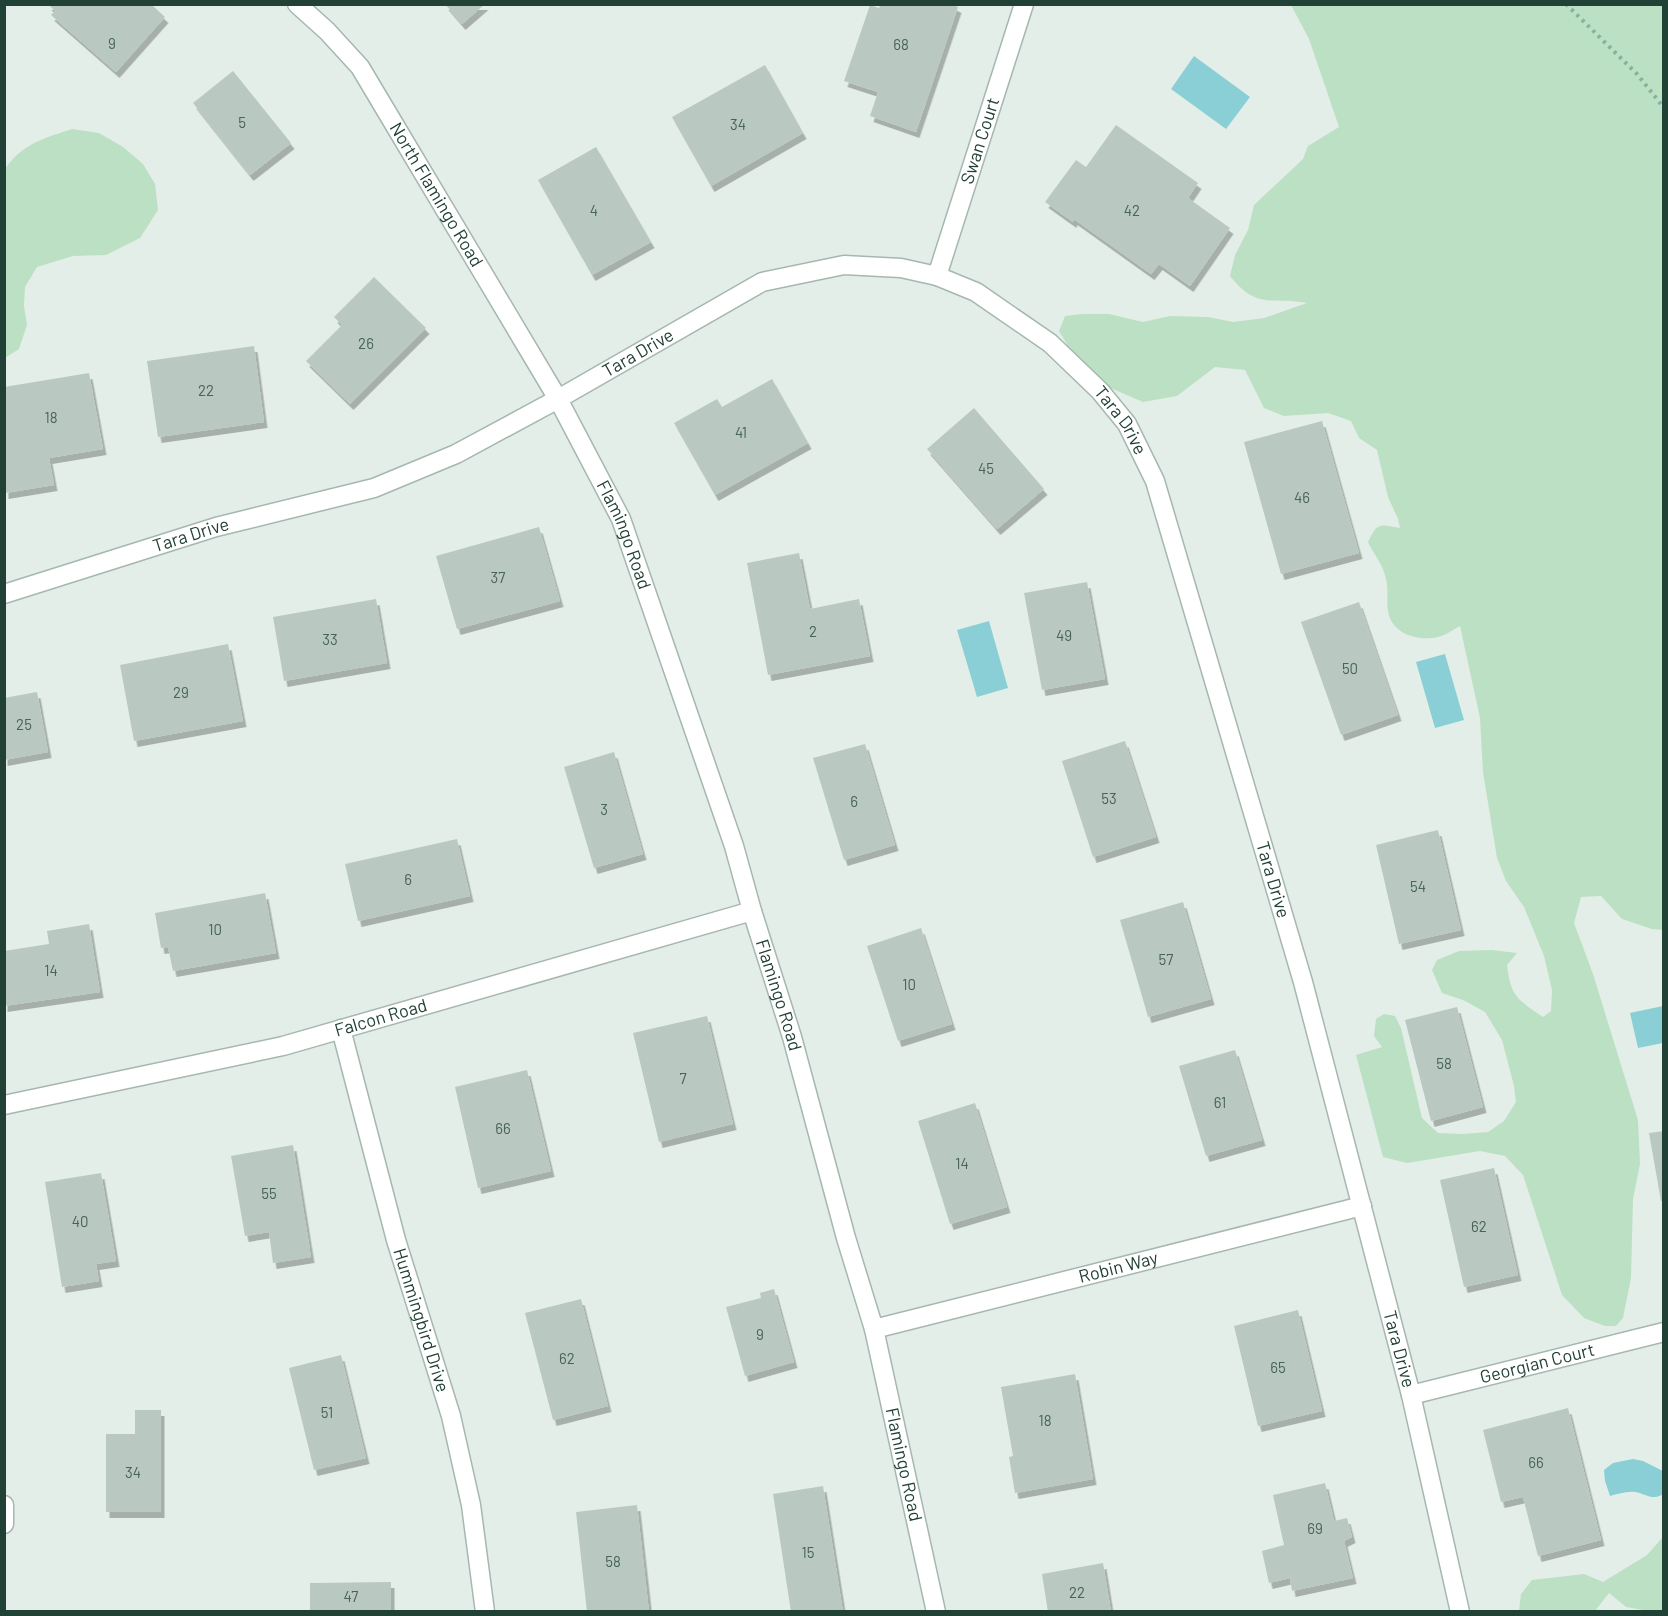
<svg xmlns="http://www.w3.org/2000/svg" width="1668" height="1616" font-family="Barlow,sans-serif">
	<defs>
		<filter id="shadow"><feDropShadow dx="3.5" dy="6" stdDeviation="0" flood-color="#0004"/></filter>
	</defs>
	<rect width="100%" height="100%" fill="#e4eee9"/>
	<!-- green -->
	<path fill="#bce0c3" d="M1291 5H1663V930L1652 929 1622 919 1601 896 1581 897 1574 923 1593 974 1638 1120 1640 1164 1633 1199 1631 1278 1623 1318 1616 1326H1605L1584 1318 1562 1295 1523 1175 1505 1156 1480 1151 1407 1163 1383 1157 1356 1055 1382 1047 1374 1036 1376 1019 1384 1014 1395 1016 1401 1028 1422 1118 1438 1133 1462 1134 1488 1132 1504 1121 1516 1102 1514 1086 1502 1040 1485 1012 1463 1000 1442 993 1432 970 1437 960 1459 951 1492 950 1517 953 1507 965C1511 997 1517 999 1543 1017L1551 1011 1552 990 1544 956 1524 907 1506 881 1497 858 1483 772 1480 718 1460 626C1451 631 1442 638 1431 638 1412 640 1391 631 1388 611 1386 601 1389 589 1386 579 1383 564 1374 555 1368 542 1378 521 1380 525 1400 528L1398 519 1388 497 1377 450 1359 438 1351 421 1328 413 1284 416 1264 408 1245 370 1215 367 1177 396 1143 402 1099 383 1073 354 1059 331 1065 316 1082 314H1109L1143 322 1170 316 1208 317 1233 322 1264 318 1307 303C1271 296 1258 311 1230 276L1235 255 1248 230 1254 205 1303 159 1308 146 1339 127 1309 39Z
		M72 129 99 133 123 147 143 164 155 184 158 210 140 238 106 255 73 256 37 267 25 287 24 306 27 325 19 349 5 358V169C22 144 44 138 72 129Z
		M1663 1537V1611H1649L1626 1607 1609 1593 1595 1611H1519L1521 1594 1532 1580 1584 1574 1603 1582 1647 1555Z"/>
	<!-- water -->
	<path fill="#8acfd5" d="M1194 56 1250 97 1226 129 1171 89Z
		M989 621 1008 688 977 697 957 630Z
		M1445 654 1464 720 1435 728 1416 662Z
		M1663 1006V1043L1638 1048 1630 1013Z
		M1633 1459 1643 1461 1663 1471V1494C1653 1501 1646 1494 1635 1492 1627 1491 1618 1494 1610 1496L1605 1481 1604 1470 1613 1463Z"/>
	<!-- building -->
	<path fill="#b9c9c1" filter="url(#shadow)" d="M48 4H151L165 17 116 72 51 15 55 11Z
		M445 4H485L462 24Z
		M881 4H952L958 7 916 132 870 116 878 92 844 81 870 5 879 8Z
		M765 65 803 133 711 186 672 117Z
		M233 71 291 143 250 175 193 103Z
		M1116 125 1198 183 1188 198 1230 228 1190 286 1159 264 1151 274 1074 219 1073 222 1045 202 1076 160 1086 167Z
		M596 147 651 242 592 275 538 180Z
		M374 277 426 328 350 404 306 361 342 325 334 317Z
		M254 346 264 422 158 437 147 361Z
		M89 373 103 449 49 458 54 485 5 493 4 387Z
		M772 379 808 443 715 495 674 423 717 399 722 407Z
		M974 408 1044 489 997 529 927 449Z
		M1322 421 1359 553 1281 574 1244 442Z
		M539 527 560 601 457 629 436 556Z
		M799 553 810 609 859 599 870 656 768 675 747 563Z
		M1087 582 1105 679 1042 690 1024 593Z
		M376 599 387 663 284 681 273 617Z
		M1359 602 1398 715 1341 735 1301 622Z
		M228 644 243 721 134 741 120 665Z
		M37 692 48 752 4 760V698Z
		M1125 741 1156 837 1093 857 1062 761Z
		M865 744 895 845 844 860 813 758Z
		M614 752 643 854 594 868 564 767Z
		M1438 830 1461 930 1399 944 1376 845Z
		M457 839 470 896 358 921 345 864Z
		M265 893 276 953 173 971 168 947 161 948 155 913Z
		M1183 902 1211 999 1148 1017 1120 920Z
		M89 924 100 992 4 1006V951L49 944 47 931Z
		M921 928 952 1024 898 1041 867 946Z
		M1457 1007 1483 1107 1431 1121 1405 1020Z
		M707 1016 733 1124 659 1142 633 1033Z
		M1235 1050 1262 1140 1206 1156 1179 1066Z
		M527 1070 551 1171 478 1188 455 1087Z
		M975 1103 1007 1207 950 1224 918 1121Z
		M1664 1131V1201H1661L1649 1133Z
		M293 1145 311 1257 273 1263 269 1232 245 1236 231 1156Z
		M1494 1168 1518 1275 1464 1287 1440 1180Z
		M101 1173 116 1261 96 1264 99 1281 62 1287 45 1182Z
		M774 1289 794 1362 745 1376 726 1307 761 1298 760 1293Z
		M581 1299 608 1406 553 1420 525 1313Z
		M1298 1310 1322 1411 1258 1426 1234 1326Z
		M341 1355 366 1458 314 1470 289 1368Z
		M1075 1374 1093 1479 1015 1493 1009 1457 1013 1456 1001 1387Z
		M1568 1408 1601 1540 1538 1556 1523 1497 1501 1502 1483 1430Z
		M135 1410H161V1512H106V1434H135Z
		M1325 1483 1334 1521 1347 1518 1352 1537 1344 1541 1353 1578 1292 1591 1290 1578 1269 1583 1262 1551 1284 1545 1273 1495Z
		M823 1486 843 1612H791L773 1494Z
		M637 1505 649 1612H587L576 1512Z
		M1103 1563 1111 1612H1048L1042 1574Z
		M391 1582V1612H310V1583Z"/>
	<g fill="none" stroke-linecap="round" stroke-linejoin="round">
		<!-- minor casing -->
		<g stroke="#a6b7b0" stroke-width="21">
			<g id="minor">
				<path id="s1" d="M297 4 327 31 360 67 558 399 621 519 734 846 752 911 792 1037 846 1238 874 1329 936 1612"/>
				<path id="s2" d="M937 276 1024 4"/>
				<path id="s3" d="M4 594 216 527 374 488 456 454 558 399 762 282 844 265 901 268 937 276 976 292 1050 343 1100 391 1127 424 1155 481 1303 982 1411 1395 1460 1612"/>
				<path id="s4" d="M341 1029 396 1240 451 1416 471 1505 485 1612"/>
				<path id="s5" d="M4 1105 283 1046 752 911"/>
				<path id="s6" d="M874 1329 1362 1206"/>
				<path id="s7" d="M1411 1395 1664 1332"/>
				<path d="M4 1505V1524"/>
			</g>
		</g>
		<!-- path -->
		<path stroke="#83b3a0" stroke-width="4" stroke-dasharray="3 4.5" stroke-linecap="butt" d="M1566 4 1637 74 1664 108"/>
		<!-- minor -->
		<use href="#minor" stroke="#fff" stroke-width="18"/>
	</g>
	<g text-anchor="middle" stroke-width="4.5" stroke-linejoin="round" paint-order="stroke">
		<!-- number labels -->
		<g font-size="15" fill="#486359">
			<text x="112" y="49">9</text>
			<text x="901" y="50">68</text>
			<text x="242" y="128">5</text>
			<text x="738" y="130">34</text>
			<text x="594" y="216">4</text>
			<text x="1132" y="216">42</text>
			<text x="366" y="349">26</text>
			<text x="206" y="396">22</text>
			<text x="51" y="423">18</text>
			<text x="741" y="438">41</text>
			<text x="986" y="474">45</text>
			<text x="1302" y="503">46</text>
			<text x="498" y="583">37</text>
			<text x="813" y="637">2</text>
			<text x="1064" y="641">49</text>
			<text x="330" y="645">33</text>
			<text x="1350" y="674">50</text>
			<text x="181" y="698">29</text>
			<text x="24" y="730">25</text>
			<text x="1109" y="804">53</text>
			<text x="854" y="807">6</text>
			<text x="604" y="815">3</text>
			<text x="408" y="885">6</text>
			<text x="1418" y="892">54</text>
			<text x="215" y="935">10</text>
			<text x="1166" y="965">57</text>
			<text x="51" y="976">14</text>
			<text x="909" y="990">10</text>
			<text x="1444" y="1069">58</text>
			<text x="683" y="1084">7</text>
			<text x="1220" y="1108">61</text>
			<text x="503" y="1134">66</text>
			<text x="962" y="1169">14</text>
			<text x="269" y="1199">55</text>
			<text x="80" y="1227">40</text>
			<text x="1479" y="1232">62</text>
			<text x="760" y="1340">9</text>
			<text x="567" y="1364">62</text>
			<text x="1278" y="1373">65</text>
			<text x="327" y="1418">51</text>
			<text x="1045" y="1426">18</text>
			<text x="1536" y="1468">66</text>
			<text x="133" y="1478">34</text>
			<text x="1315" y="1534">69</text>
			<text x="808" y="1558">15</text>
			<text x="613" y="1567">58</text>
			<text x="1077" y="1598">22</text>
			<text x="351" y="1602">47</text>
		</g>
		<!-- street labels -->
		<g font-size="18" fill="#224136" stroke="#f5faf7">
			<text dy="6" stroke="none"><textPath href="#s2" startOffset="142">Swan Court</textPath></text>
			<text dy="6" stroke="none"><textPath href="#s1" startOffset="238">North Flamingo Road</textPath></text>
			<text dy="6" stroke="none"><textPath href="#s3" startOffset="682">Tara Drive</textPath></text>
			<text dy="6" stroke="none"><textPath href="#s3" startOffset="1240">Tara Drive</textPath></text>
			<text dy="6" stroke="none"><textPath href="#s3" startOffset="196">Tara Drive</textPath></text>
			<text dy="6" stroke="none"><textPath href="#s1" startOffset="627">Flamingo Road</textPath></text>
			<text dy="6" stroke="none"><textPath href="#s3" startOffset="1726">Tara Drive</textPath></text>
			<text dy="6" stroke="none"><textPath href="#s1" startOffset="1113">Flamingo Road</textPath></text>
			<text dy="6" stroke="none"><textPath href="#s5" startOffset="387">Falcon Road</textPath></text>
			<text dy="6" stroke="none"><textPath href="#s6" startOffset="252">Robin Way</textPath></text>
			<text dy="6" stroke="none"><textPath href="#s4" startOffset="302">Hummingbird Drive</textPath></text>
			<text dy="6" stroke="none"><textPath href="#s3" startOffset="2212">Tara Drive</textPath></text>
			<text dy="6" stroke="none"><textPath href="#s7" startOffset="130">Georgian Court</textPath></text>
			<text dy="6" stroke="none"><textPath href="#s1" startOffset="1599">Flamingo Road</textPath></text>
		</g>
	</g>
	<!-- border -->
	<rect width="1668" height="1616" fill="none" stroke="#224136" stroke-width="12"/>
</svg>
